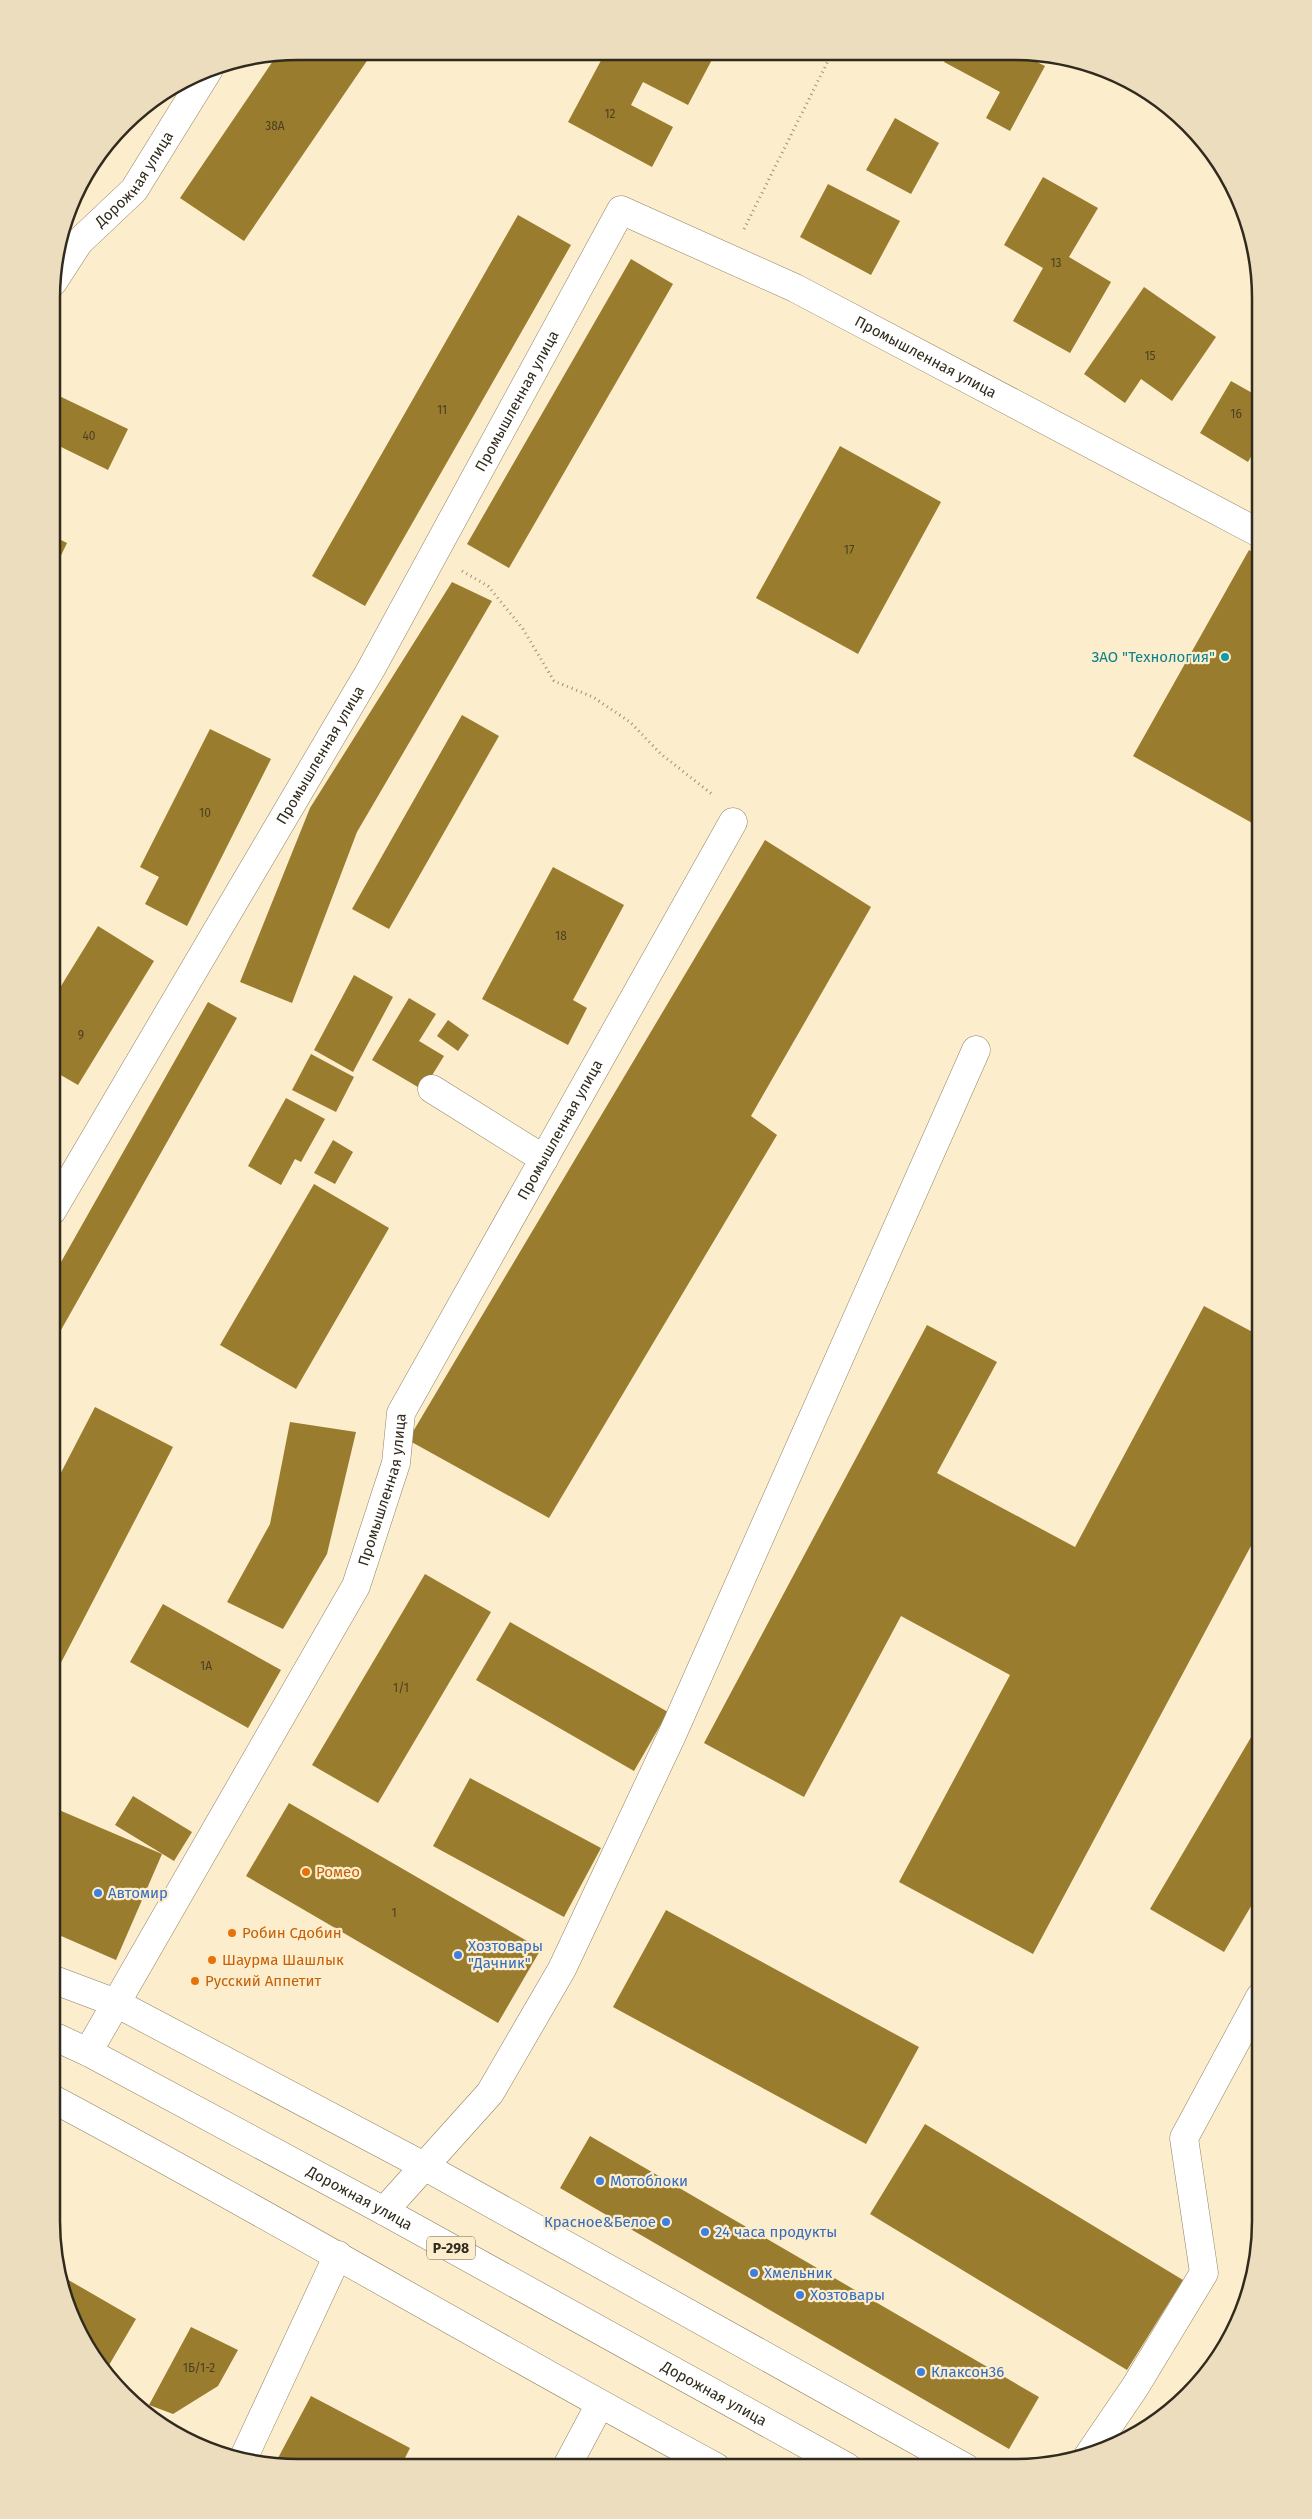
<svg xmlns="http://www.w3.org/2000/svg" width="1312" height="2519" font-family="'Fira Sans',sans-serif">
	<rect width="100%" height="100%" fill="#fcedcc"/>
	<!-- building -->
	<path fill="#9a7c2e" d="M298 51 373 52 244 241 180 198 277 55Z
		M605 53 715 54 688 105 643 82 631 105 673 127 652 167 568 122Z
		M947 55 1025 56 1045 66 1010 131 986 118 1000 92 944 62Z
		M895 118 939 143 911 194 866 170Z
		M1043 177 1098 208 1069 257 1111 282 1070 353 1013 321 1043 268 1004 245Z
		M828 184 900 221 871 275 800 237Z
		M518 215 571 245 365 606 312 576Z
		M631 259 673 284 509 568 467 544Z
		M1144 287 1216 337 1172 401 1141 379 1125 403 1084 374Z
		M1231 381 1254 394 1261 384V439L1248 462 1200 433Z
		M53 393 128 429 108 470 53 443Z
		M840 446 941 502 858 654 756 598Z
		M53 536 67 543 53 572Z
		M1249 550 1261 557V828L1133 756Z
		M452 582 492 601 357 832 292 1003 240 982 310 808Z
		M462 715 499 736 389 929 352 909Z
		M210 729 271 759 187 926 145 904 159 877 140 867Z
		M765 840 871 907 751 1116 777 1135 549 1518 408 1440Z
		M553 867 624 905 573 1000 587 1008 568 1045 482 999Z
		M98 926 154 961 78 1085 52 1070 53 999Z
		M354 975 393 997 353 1072 314 1050Z
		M409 998 436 1014 419 1041 444 1056 423 1090 372 1060Z
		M208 1002 237 1018 52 1346V1278Z
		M448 1020 469 1035 458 1051 437 1036Z
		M311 1054 354 1077 336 1112 292 1090Z
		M286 1098 325 1119 301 1162 295 1159 281 1185 248 1166Z
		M333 1140 353 1152 335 1184 314 1173Z
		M314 1184 389 1228 296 1389 220 1345Z
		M1204 1306 1260 1336V1529L1033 1954 899 1882 1010 1675 901 1616 804 1797 704 1743 927 1325 997 1362 937 1473 1075 1547Z
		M95 1407 173 1447 52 1680V1490Z
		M290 1422 356 1432 327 1554 283 1629 227 1602 270 1524Z
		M425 1574 491 1612 378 1803 312 1765Z
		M163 1604 281 1670 248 1728 130 1662Z
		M510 1622 668 1712 634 1771 476 1680Z
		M1260 1722V1891L1224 1952 1150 1909Z
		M470 1778 601 1848 564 1917 433 1846Z
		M133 1796 192 1832 174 1861 115 1825Z
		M289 1803 541 1949 498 2023 246 1876Z
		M52 1807 162 1854 116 1960 52 1932Z
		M666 1910 919 2047 866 2144 613 2007Z
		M925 2124 1183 2280 1127 2370 870 2214Z
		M590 2136 1039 2397 1009 2449 560 2188Z
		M65 2278 136 2319 105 2372 93 2358 64 2300 62 2284Z
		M191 2327 238 2350 218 2386 173 2414 149 2405Z
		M311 2396 410 2448 401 2466H293L278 2458Z"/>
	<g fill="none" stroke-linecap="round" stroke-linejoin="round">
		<!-- minor casing -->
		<g stroke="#908264" stroke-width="29">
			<g id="minor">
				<path id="s1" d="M53 282 79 242 134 190 209 69"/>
				<path d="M432 1089 544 1159"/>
				<path id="s2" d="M52 1211 371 669 621 210 795 288 1261 534"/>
				<path d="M52 1979 116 2003 424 2166 966 2468"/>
				<path id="s3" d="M88 2052 356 1586 396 1463 401 1413 733 822"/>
				<path d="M384 2211 490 2093 562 1969 672 1735 976 1050"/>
				<path d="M1088 2456 1135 2387 1204 2273 1184 2138 1260 1997"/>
				<path d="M243 2459 338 2255"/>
				<path d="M567 2466 600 2404"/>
			</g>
		</g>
		<!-- highway casing -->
		<g stroke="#908264" stroke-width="29">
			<g id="highway">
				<path id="s4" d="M51 2035 88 2052 384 2211 847 2467"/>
				<path d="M51 2098C275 2217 493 2347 716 2467"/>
			</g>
		</g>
		<!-- path -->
		<path stroke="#9a8f78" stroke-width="3" stroke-dasharray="1 4" stroke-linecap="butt" d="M744 229 831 55
			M462 571 488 586 523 629 554 681 593 697 630 722 661 754 713 795"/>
		<!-- minor -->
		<use href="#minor" stroke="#fff" stroke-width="28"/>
		<!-- highway -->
		<use href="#highway" stroke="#fff" stroke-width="28"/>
	</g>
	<!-- markers -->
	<circle fill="#0f9aa8" stroke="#fcedcc" stroke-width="2" cx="1225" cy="657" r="5"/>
	<g fill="#e8710a" stroke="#fcedcc" stroke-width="2">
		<circle cx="306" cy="1872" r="5"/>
		<circle cx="232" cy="1933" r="5"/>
		<circle cx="212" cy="1960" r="5"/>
		<circle cx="195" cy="1981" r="5"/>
	</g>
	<g fill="#3f7fe0" stroke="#fcedcc" stroke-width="2">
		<circle cx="98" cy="1893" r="5"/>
		<circle cx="458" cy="1955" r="5"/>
		<circle cx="600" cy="2181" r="5"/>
		<circle cx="666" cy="2222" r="5"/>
		<circle cx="705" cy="2232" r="5"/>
		<circle cx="754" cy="2273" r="5"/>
		<circle cx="800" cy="2295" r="5"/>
		<circle cx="921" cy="2372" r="5"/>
	</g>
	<g text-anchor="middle" stroke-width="4.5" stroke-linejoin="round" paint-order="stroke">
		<!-- number labels -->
		<g font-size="12" fill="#4b3f22">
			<text x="610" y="118">12</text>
			<text x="275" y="130">38А</text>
			<text x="1056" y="267">13</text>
			<text x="1150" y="360">15</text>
			<text x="442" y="414">11</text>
			<text x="1236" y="418">16</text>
			<text x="89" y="440">40</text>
			<text x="849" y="554">17</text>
			<text x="205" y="817">10</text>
			<text x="561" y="940">18</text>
			<text x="81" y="1039">9</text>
			<text x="206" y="1670">1А</text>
			<text x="401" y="1692">1/1</text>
			<text x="394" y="1917">1</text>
			<text x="199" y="2372">1Б/1-2</text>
		</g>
		<!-- shield labels -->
		<rect fill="#fcedcc" stroke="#6e6552" stroke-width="1" x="427" y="2236.5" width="48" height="23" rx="4"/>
		<g font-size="14" font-weight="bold" fill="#312b1e">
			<text x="451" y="2253">Р-298</text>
		</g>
		<!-- street labels -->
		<g font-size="15" fill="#312b1e" stroke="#fcedcc">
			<text dy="5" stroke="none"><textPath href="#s1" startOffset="132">Дорожная улица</textPath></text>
			<text dy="5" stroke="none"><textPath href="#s2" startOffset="1490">Промышленная улица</textPath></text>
			<text dy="5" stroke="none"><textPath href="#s2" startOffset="934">Промышленная улица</textPath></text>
			<text dy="5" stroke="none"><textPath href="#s2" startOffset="529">Промышленная улица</textPath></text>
			<text dy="5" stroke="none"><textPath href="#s3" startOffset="1042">Промышленная улица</textPath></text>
			<text dy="5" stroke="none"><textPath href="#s3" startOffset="638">Промышленная улица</textPath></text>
			<text dy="5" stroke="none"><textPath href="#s4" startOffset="349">Дорожная улица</textPath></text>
			<text dy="5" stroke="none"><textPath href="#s4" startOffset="754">Дорожная улица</textPath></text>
		</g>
		<!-- culture labels -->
		<g font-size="15" fill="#0d838f" stroke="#fcedcc" text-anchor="end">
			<text x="1215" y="662">ЗАО "Технология"</text>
		</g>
		<!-- food labels -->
		<g font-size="15" fill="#c56008" stroke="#fcedcc" text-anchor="start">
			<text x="316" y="1877">Ромео</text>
			<text x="242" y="1938">Робин Сдобин</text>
			<text x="222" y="1965">Шаурма Шашлык</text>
			<text x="205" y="1986">Русский Аппетит</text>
		</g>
		<!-- shop labels -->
		<g font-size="15" fill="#366cbe" stroke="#fcedcc" text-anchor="start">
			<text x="108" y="1898">Автомир</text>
			<text x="468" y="1951">Хозтовары<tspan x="468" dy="17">"Дачник"</tspan></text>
			<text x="610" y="2186">Мотоблоки</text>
			<text x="656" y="2227" text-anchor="end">Красное&amp;Белое</text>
			<text x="715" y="2237">24 часа продукты</text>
			<text x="764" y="2278">Хмельник</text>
			<text x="810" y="2300">Хозтовары</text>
			<text x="931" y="2377">Клаксон36</text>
		</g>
	</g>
	<!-- crop -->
	<path d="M0 0H1312V2519H0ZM298 60H1014A238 238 0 0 1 1252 298V2221A238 238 0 0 1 1014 2459H298A238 238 0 0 1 60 2221V298A238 238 0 0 1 298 60Z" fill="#ecddbe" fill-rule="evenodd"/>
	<path fill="none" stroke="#312b1e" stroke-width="2.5" d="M298 60H1014A238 238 0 0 1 1252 298V2221A238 238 0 0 1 1014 2459H298A238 238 0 0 1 60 2221V298A238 238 0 0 1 298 60Z"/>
</svg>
